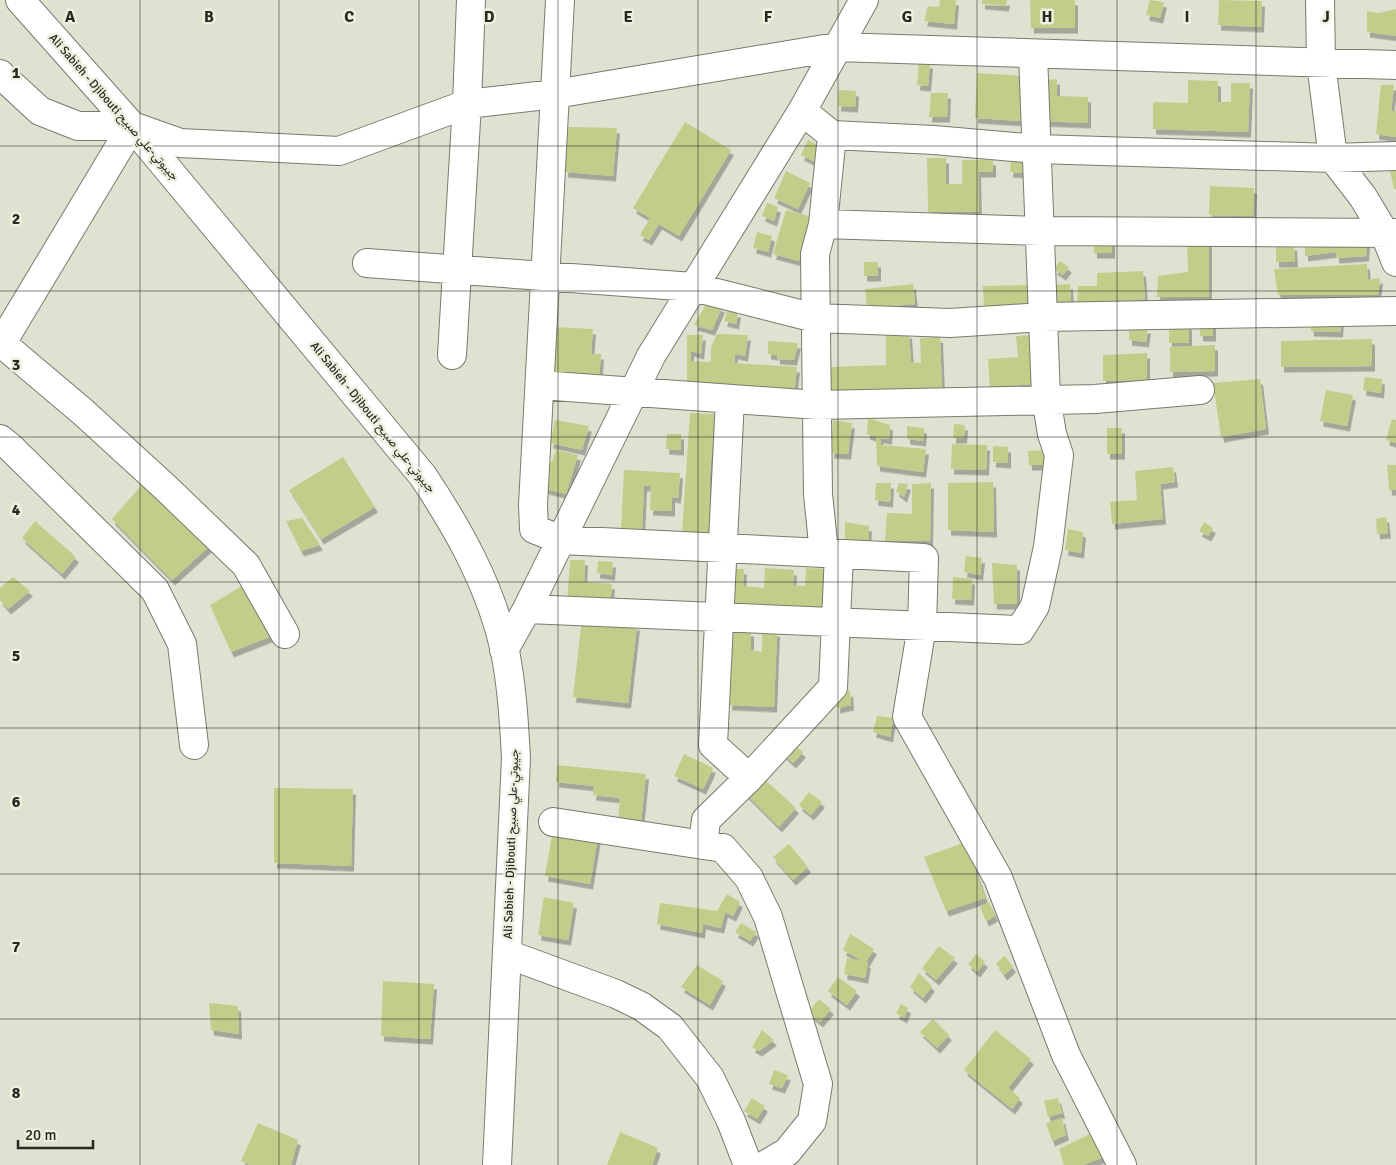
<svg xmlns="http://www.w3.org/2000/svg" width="1396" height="1165" font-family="Signika,Vazirmatn,sans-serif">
	<defs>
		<filter id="shadow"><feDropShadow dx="3" dy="5.5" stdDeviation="0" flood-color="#0004"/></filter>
	</defs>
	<rect width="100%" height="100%" fill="#dfe2d1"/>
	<!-- building -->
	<path fill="#c3cd8a" filter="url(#shadow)" d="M940 0H956L954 24 924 21 928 6 939 7Z
		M982 0H1007L1006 6 982 4Z
		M1030 0H1075V28H1031Z
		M1150 0 1164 2 1160 18 1146 15Z
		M1219 0 1262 1 1261 27 1218 25Z
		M1396 9V36L1367 32V11L1379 13Z
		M919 62 930 63 928 86 917 85Z
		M977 73 1026 76 1023 121 975 118Z
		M1057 79V96L1088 97V123L1042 121 1045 80Z
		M1188 80 1218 81V102H1231V83H1250L1248 132 1153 129V102L1188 103Z
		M1381 85H1394L1391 111H1396V137L1376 134Z
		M839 90 856 91 855 107 838 106Z
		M931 93H948L947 117H929Z
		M685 122 731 150 679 236 659 224 649 240 640 235 650 218 633 208Z
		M568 127 617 128 613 176 565 172Z
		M808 140 822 147 815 162 801 155Z
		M927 158H946V184H962V160H993V172H978L979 212H928Z
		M1011 161 1025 162V173L1010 172Z
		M1389 166H1396V189H1394Z
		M786 171 810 183 798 209 774 198Z
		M1210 186 1254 188 1253 216 1209 215Z
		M767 203 778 207 774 221 762 216Z
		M786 210 812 217 799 261 773 254Z
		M757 232 772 236 768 252 753 248Z
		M1187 238 1209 241V297H1157L1158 276 1188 272Z
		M1094 240H1112V253H1094Z
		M1367 241 1366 256 1336 258V252L1305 256V245Z
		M1276 245H1294L1295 262H1276Z
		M1060 261 1069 267 1063 275 1054 269Z
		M864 262H878V276H864Z
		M1367 264 1368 280 1380 278 1378 295H1278L1274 269Z
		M1143 271 1145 299 1077 304 1078 286H1097V273Z
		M913 284 915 304 867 308 865 289Z
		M1070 284 1071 303 1055 304 1054 285Z
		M1029 285 1030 309 984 310 983 286Z
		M708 301 722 307 712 330 694 325Z
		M727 311 738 312 736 324 724 321Z
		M1310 318 1341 319 1340 332 1311 331Z
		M1200 323H1213V336H1200Z
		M1169 324H1189V343H1169Z
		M554 327 593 329 591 354H601L599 380 551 377Z
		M1129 328H1148L1146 342 1129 340Z
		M886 333H909L911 362 921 363 920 338 940 337 942 390 829 392 831 367 886 365Z
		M717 334 748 335 745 356 735 354 734 363 797 367 794 393 687 382V335H703L701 354 691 351V361L711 362V347Z
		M1033 335 1037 384 990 387 988 359 1018 357 1016 336Z
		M1372 339V366L1281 367V341Z
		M768 341 798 343 794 360 777 359V355L768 354Z
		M1215 345V371L1170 372V347Z
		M1147 353V380L1103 381V355Z
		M1365 377 1382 379 1381 393 1363 390Z
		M1260 379 1266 429 1221 437 1213 383Z
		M1326 390 1353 395 1347 426 1320 421Z
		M690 413 715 414 710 474 709 536 682 533Z
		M868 418 890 425 889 439 880 438 881 445 926 449 923 472 877 466 876 437 867 434Z
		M1392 419 1396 420V443L1386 440Z
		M555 420 589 426 582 450 550 443Z
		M833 420 852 423 848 454 831 453Z
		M954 424 965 425 964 438H953Z
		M907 426 924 428 923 441 907 439Z
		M1107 428H1122V454H1107Z
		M667 434H681V450L666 449Z
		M952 444 987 445 986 470 951 469Z
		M993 446 1008 447V463L993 462Z
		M556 450 578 455 566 494 538 487 541 462H552Z
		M1049 450V465H1029L1028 451Z
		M343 457 375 507 321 539 289 490Z
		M1387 465H1396V490H1389Z
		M1173 467 1175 482 1160 484 1163 519 1112 524 1110 502 1137 500 1135 471Z
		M624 470 680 473 678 498 672 497V511L650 510 651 486H644L642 530 621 529Z
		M148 478 214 542 172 580 112 519Z
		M993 482 994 532 948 530V483Z
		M876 483H891L890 502 875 500Z
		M899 483 908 484 904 497 896 491Z
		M931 483 930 541H885L887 513 912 514V484Z
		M1386 517 1388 533 1377 534 1376 519Z
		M302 518 320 545 301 551 286 521Z
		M35 521 76 557 62 574 22 538Z
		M845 522 869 526 868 543 845 541Z
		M1204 522 1213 528 1208 536 1199 531Z
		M1068 529 1083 532 1081 553 1065 550Z
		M966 556 982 558 980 575 964 572Z
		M570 560H585L584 582 612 584 610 607 567 604Z
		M598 561 613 562 612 575 597 573Z
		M992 563 1017 565V604H994Z
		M765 568 794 570 793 585 805 586 806 568 832 569 829 618 730 612 733 569H744L743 586 764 588Z
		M13 577 30 591 8 609 0 600V588Z
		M953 577 972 579 971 600 952 599Z
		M247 583 272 636 231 652 210 605Z
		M582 618 637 625 628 703 573 697Z
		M732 630 751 631V650L762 652V632L777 631 774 707 729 705Z
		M850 691 851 705 837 708 838 694Z
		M877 716 893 718 890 737 873 732Z
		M789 740 803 752 793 763 780 751Z
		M684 754 713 768 703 789 674 776Z
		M557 765 646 774 641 823 618 821 620 798 593 795 594 786 556 782Z
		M760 775 796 808 779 827 744 792Z
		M274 788 353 789 351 866 274 863Z
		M809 792 822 802 811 815 799 805Z
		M553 829 598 836 590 884 545 876Z
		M966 842 985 898 946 911 924 857Z
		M789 844 808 867 793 880 773 857Z
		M727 894 740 902 733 916 725 912 721 928 703 924 702 933 657 924 660 903 717 911Z
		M544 897 574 903 568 940 538 935Z
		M989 902 995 916 986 921 980 907Z
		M741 923 756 932 750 941 735 932Z
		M850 934 874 949 866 962 868 963 865 978 844 974 847 958 862 961 843 950Z
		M939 946 955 958 936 980 922 968Z
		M976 954 985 962 977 972 968 964Z
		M1005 956 1013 967 1004 975 996 963Z
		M697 965 723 981 710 1005 681 987Z
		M919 973 932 986 923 998 910 987Z
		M838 977 857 991 847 1005 828 991Z
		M383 981 434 984 430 1039 381 1036Z
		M819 999 831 1009 820 1022 808 1012Z
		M209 1003 238 1006 239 1034 211 1030Z
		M901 1004 908 1008 904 1018 896 1013Z
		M933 1019 949 1035 937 1048 920 1032Z
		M762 1030 774 1040 759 1051 752 1047Z
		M995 1030 1031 1059 1008 1088 1020 1098 1012 1109 964 1070Z
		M774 1070 788 1075 782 1088 769 1084Z
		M752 1098 765 1106 757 1119 744 1111Z
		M1058 1098 1062 1113 1048 1117 1044 1101Z
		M1062 1118 1066 1135 1052 1141 1046 1123Z
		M258 1123 298 1140 291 1165H250L241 1161Z
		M1096 1131 1109 1155 1083 1165H1064L1059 1149Z
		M620 1132 658 1148 652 1165H607Z"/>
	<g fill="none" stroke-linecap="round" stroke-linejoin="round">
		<!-- minor casing -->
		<g stroke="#797b6c" stroke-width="30">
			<path id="minor" d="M560 0 533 505 534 529 561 540 824 553
				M1320 0 1321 63 1333 158 1363 197 1384 232 1396 262
				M0 74 40 111 78 126H132L180 143 339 151 467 104 555 94 836 47 1396 65
				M802 111 832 135 823 224 815 254 818 494 824 553 924 558 922 626 907 717 998 878 1066 1055 1122 1165
				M832 135 934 140 1037 149 1333 158 1396 156
				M823 224 1040 231 1396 233
				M367 263 693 287 815 318 950 323 1043 317 1396 311
				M0 342 83 412 166 488 246 565 285 634
				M0 346 132 126
				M452 355 467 104 471 0
				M540 385 817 405 1095 399 1200 390
				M730 399 713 745 749 778
				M0 439 10 447 155 590 182 644 194 745
				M527 609 1020 630 1035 606 1048 547 1059 455 1052 434 1046 397 1033 54
				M504 650 527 609 651 356 802 111 864 0
				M553 822 723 848 749 878 768 917 818 1084 812 1121 787 1152 765 1165
				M703 845 706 820 749 778 833 687 839 554
				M507 954 616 994 641 1006 670 1027 710 1078 731 1121 748 1165"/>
		</g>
		<!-- major casing -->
		<g stroke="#797b6c" stroke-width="30">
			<path id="major" d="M20 0 132 126 423 476C459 530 491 587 505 651 512 687 514 722 516 758L497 1165"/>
		</g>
		<!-- minor -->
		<use href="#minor" stroke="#fff" stroke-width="28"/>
		<!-- major -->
		<use href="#major" stroke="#fff" stroke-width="28"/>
	</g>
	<!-- grid -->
	<path fill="none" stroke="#272822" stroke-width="1" stroke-opacity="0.55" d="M140 0V1165M279 0V1165M419 0V1165M558 0V1165M698 0V1165M838 0V1165M977 0V1165M1117 0V1165M1256 0V1165M0 146H1396M0 291H1396M0 437H1396M0 582H1396M0 728H1396M0 874H1396M0 1019H1396"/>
	<g text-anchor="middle" stroke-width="5" stroke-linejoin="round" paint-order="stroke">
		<!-- street labels -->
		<g font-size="12" fill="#272822" stroke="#edf0de">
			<text transform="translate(114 107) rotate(49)" y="4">Ali Sabieh - Djibouti جيبوتي-علي صبيح</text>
			<text transform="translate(373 417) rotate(51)" y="4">Ali Sabieh - Djibouti جيبوتي-علي صبيح</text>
			<text transform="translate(511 844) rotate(-88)" y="4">Ali Sabieh - Djibouti جيبوتي-علي صبيح</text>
		</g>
	</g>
	<g font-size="16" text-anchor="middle" font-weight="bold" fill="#272822" stroke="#edf0de" stroke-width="5" stroke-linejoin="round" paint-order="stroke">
		<text x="70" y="22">A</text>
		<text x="209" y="22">B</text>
		<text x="349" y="22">C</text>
		<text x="489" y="22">D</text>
		<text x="628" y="22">E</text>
		<text x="768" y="22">F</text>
		<text x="907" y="22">G</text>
		<text x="1047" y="22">H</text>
		<text x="1187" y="22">I</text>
		<text x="1326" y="22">J</text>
		<text x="16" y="78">1</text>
		<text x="16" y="224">2</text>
		<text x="16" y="370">3</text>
		<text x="16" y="515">4</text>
		<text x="16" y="661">5</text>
		<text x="16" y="807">6</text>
		<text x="16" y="952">7</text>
		<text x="16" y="1098">8</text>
	</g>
	<!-- scale -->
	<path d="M18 1140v8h75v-8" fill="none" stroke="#272822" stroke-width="2.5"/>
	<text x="25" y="1140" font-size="15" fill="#272822" stroke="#edf0de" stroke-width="4" paint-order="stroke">20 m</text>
</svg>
